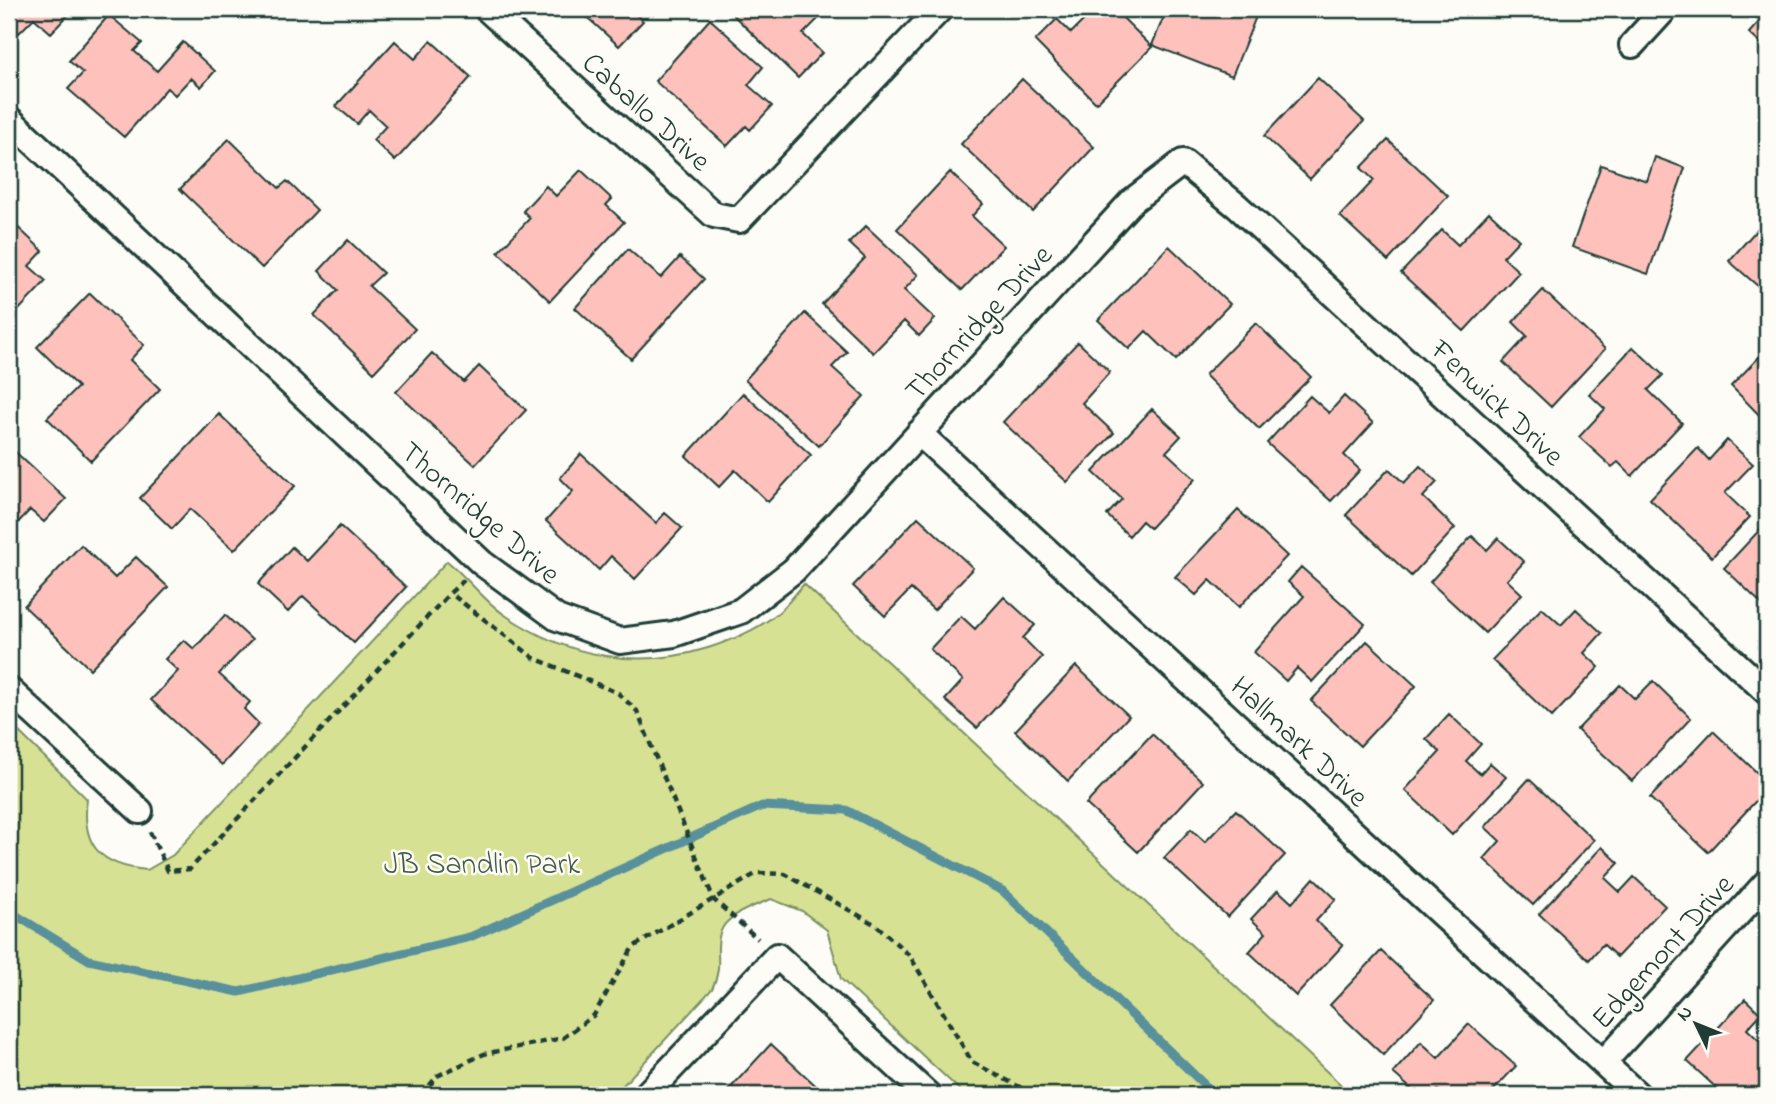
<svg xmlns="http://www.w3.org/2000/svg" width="1776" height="1104" font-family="'Indie Flower',sans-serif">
	<rect width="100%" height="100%" fill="#fdfcf7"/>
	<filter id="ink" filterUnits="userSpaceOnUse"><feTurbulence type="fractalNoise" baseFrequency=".0143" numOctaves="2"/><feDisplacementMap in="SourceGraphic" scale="14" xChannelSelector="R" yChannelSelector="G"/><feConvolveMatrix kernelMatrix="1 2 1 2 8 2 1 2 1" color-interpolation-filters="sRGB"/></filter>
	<g filter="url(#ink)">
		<!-- green -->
		<path fill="#d7e194" stroke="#7b8f64" stroke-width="2" d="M447 561C467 577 484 601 505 615 567 657 637 670 708 648 733 640 758 630 779 612 788 604 796 593 804 584L1352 1095H965L841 979 827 930 802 911 771 899C755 906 726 914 720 933 714 953 724 964 712 989L614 1095H9V722L87 799C81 846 101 866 147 870L173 855Z"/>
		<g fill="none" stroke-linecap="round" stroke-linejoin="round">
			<!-- stream -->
			<path stroke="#58909b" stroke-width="9" d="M9 911 89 960 239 992 470 937 762 806 846 810 1003 891 1215 1095"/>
		</g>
		<!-- building -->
		<path fill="#fec1bc" stroke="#1f3d34" stroke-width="2" d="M9 9H74L51 33 34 18 19 33 9 23Z
			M578 9H630L643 21 619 46Z
			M727 9H828L803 34 822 53 798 78Z
			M1095 9H1114L1152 47 1096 103 1035 41 1057 19 1071 33Z
			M1167 9H1259L1232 76 1152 45Z
			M1767 13V50L1749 33Z
			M109 15 142 43 134 51 157 71 183 42 215 71 201 87 191 78 175 95 167 88 124 137 68 89 83 73 69 61Z
			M710 19 763 67 748 85 772 106 750 130 746 126 727 146 655 81Z
			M395 41 415 59 431 41 471 77 395 161 373 140 386 126 369 110 357 124 336 106Z
			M1318 78 1364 121 1310 179 1264 136Z
			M1022 79 1094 147 1033 212 961 144Z
			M229 139 279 188 287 181 317 210 262 268 180 189Z
			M1388 140 1448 196 1388 261 1340 216 1374 180 1361 168Z
			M1655 157 1685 168 1648 274 1572 247 1601 165 1647 181Z
			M581 170 612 199 606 205 624 222 550 301 498 252 530 218 523 211 546 186 556 196Z
			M950 172 983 204 972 216 1004 246 962 290 897 229Z
			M1489 212 1519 240 1503 257 1519 272 1464 331 1401 273 1442 230 1458 245Z
			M9 219 43 251 29 266 46 281 15 314 9 307Z
			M866 226 918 275 904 290 935 319 919 336 904 321 873 353 822 304 865 258 849 243Z
			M1760 226 1767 233V294L1729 261Z
			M348 240 383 273 369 286 415 329 374 372 314 315 338 290 319 271Z
			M1169 246 1230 304 1176 360 1146 331 1129 349 1098 320Z
			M628 249 661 278 680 257 704 279 631 359 575 308Z
			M1543 290 1605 349 1551 407 1503 362 1527 336 1513 322Z
			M90 293 144 345 130 360 160 389 91 461 47 418 78 387 37 347Z
			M805 313 847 352 832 367 864 396 819 446 745 380Z
			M1256 323 1311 377 1259 429 1205 375Z
			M1078 342 1110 372 1082 403 1114 433 1067 482 1003 422Z
			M1633 347 1663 375 1648 390 1682 423 1632 476 1618 462 1612 467 1579 437 1605 409 1589 394Z
			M1767 349V423L1731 386Z
			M432 353 464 382 479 366 526 410 475 465 396 392Z
			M743 393 811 455 768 502 735 470 719 487 686 456Z
			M1310 396 1329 413 1344 396 1373 423 1344 455 1360 470 1331 501 1267 443Z
			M1152 409 1181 436 1166 452 1195 479 1150 528 1142 521 1129 536 1107 515 1122 499 1093 472Z
			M219 414 295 486 234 550 190 509 172 529 140 498Z
			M1727 440 1753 464 1725 493 1750 517 1712 557 1650 499 1698 448 1709 460Z
			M9 446 66 499 44 522 30 510 9 532Z
			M581 454 656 523 665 513 682 528 635 579 611 556 599 570 546 521 573 491 560 478Z
			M1420 466 1437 482 1423 497 1455 528 1411 576 1346 515 1389 469 1404 483Z
			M1238 510 1287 556 1239 607 1210 580 1196 595 1175 577Z
			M918 517 973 568 934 610 911 589 885 616 853 586Z
			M1767 522V609L1724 568Z
			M340 526 406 587 354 643 303 596 288 612 258 584 292 547 307 561Z
			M1472 536 1487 550 1498 538 1524 562 1507 580 1522 594 1485 633 1430 582Z
			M81 545 115 578 136 557 168 587 90 669 24 606Z
			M1301 567 1365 624 1312 682 1297 668 1286 681 1254 652 1304 596 1288 582Z
			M1004 597 1035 625 1023 638 1042 657 977 728 945 700 963 680 930 649 961 616 975 629Z
			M1542 608 1561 625 1576 609 1602 633 1584 653 1599 667 1552 717 1492 660Z
			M225 615 252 640 219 674 250 702 244 709 259 724 222 765 151 700 178 671 165 659 184 640 194 649Z
			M1367 641 1416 686 1360 746 1311 701Z
			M1076 666 1129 716 1068 781 1015 731Z
			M1653 681 1691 718 1632 781 1577 730 1620 685 1635 699Z
			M1449 714 1481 744 1466 761 1480 774 1490 763 1506 777 1452 835 1405 790 1440 752 1426 739Z
			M1713 731 1767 782V789L1708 852 1650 798Z
			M1152 734 1203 782 1138 852 1086 804Z
			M1529 779 1594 840 1533 905 1484 859 1500 841 1485 827Z
			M1236 810 1285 855 1228 917 1164 858 1191 829 1205 842Z
			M1602 847 1619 863 1605 878 1620 892 1634 877 1665 906 1617 957 1603 944 1589 960 1539 914Z
			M1314 878 1336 899 1316 921 1343 945 1296 996 1249 952 1266 933 1251 919 1278 890 1292 903Z
			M1381 951 1434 1000 1383 1055 1330 1005Z
			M1745 999 1761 1014 1747 1029 1767 1048V1095H1724L1687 1061Z
			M1469 1024 1516 1066 1489 1095H1444L1438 1090 1434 1095H1418L1393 1073 1421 1042 1438 1058Z
			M771 1044 826 1095H724Z"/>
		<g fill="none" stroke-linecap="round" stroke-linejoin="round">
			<!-- street casing -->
			<g stroke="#1f3d34" stroke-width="30">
				<path id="street" d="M487 9 714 215 739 220 940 9
					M1632 45 1665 9
					M9 119 482 563 557 618 620 641 674 634 741 611 794 570 1132 201 1183 162 1237 206 1767 692
					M919 433 1638 1095
					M9 690 140 811
					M1603 1063 1767 882
					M646 1095 777 956 928 1095"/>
			</g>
			<!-- path -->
			<path stroke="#1f3d34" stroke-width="4.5" stroke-dasharray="7 5" stroke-linecap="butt" d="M464 580 450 593 534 658 618 693 637 711 714 900 758 939
				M150 832 168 871 190 869 450 593
				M422 1095 437 1076 484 1054 563 1038 594 1015 633 947 757 873 785 874 876 925 910 956 972 1062 1035 1095"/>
			<!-- street -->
			<use href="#street" stroke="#fdfcf7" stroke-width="24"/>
		</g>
	</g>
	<g text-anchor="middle" stroke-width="5" stroke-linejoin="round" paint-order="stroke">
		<!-- street labels -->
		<g font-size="30" fill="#1f3d34" stroke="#fdfcf7">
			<text transform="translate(647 111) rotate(42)" y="10">Caballo Drive</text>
			<text transform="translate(978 322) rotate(-47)" y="10">Thornridge Drive</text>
			<text transform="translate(1498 402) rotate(43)" y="10">Fenwick Drive</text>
			<text transform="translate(481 512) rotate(41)" y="10">Thornridge Drive</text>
			<text transform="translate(1300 741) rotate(43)" y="10">Hallmark Drive</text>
			<text transform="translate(1662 951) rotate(-48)" y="10">Edgemont Drive</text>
		</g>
		<!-- park labels -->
		<g font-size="30" fill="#445e47" stroke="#fdfcf7">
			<text x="482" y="873">JB Sandlin Park</text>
		</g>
	</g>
	<!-- margin -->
	<rect width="1776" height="1104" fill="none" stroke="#fdfcf7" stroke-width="35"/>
	<rect x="18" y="18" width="1741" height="1069" fill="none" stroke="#1f3d34" stroke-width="2.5" filter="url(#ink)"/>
	<!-- north arrow -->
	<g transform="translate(1696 1024) rotate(313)" stroke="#fdfcf7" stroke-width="5" paint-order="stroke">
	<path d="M0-5L12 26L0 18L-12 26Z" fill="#1f3d34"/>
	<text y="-10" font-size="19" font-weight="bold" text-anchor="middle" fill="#1f3d34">N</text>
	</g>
</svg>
